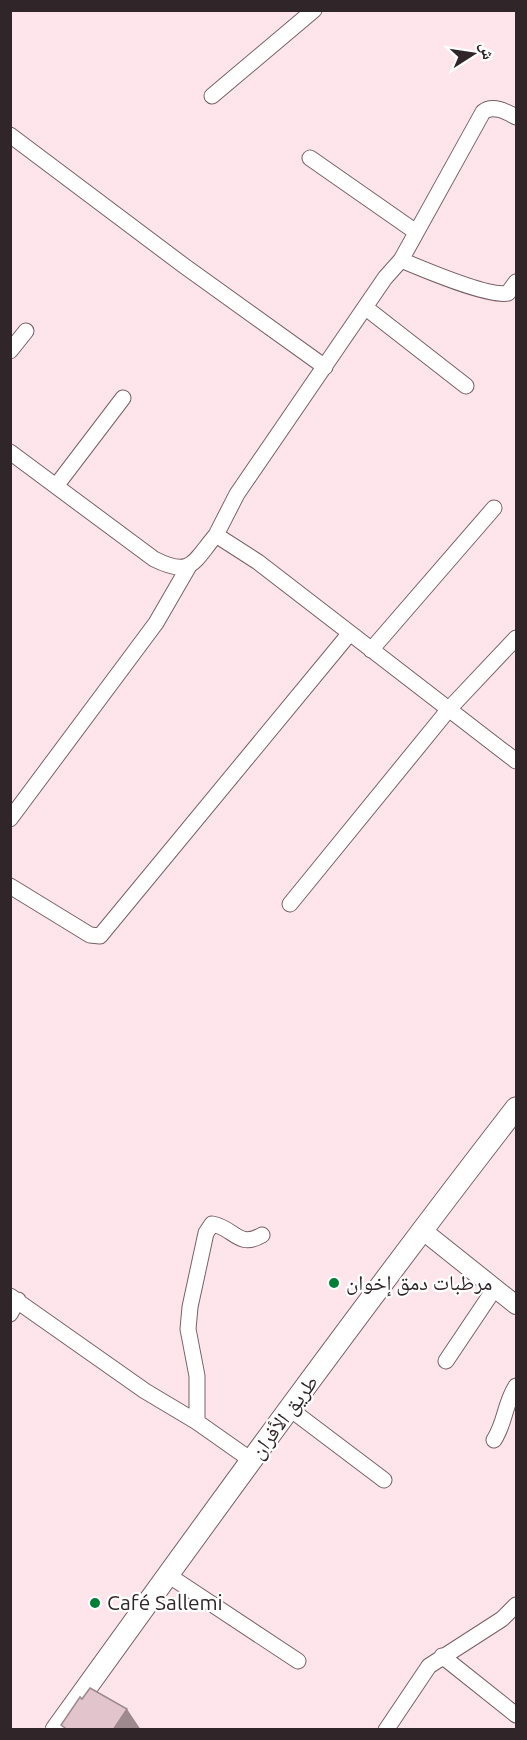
<svg xmlns="http://www.w3.org/2000/svg" width="527" height="1740" font-family="Ubuntu,'Noto Naskh Arabic',sans-serif">
	<rect width="100%" height="100%" fill="#fee5ec"/>
	<g fill="none" stroke-linecap="round" stroke-linejoin="round">
		<!-- minor casing -->
		<g stroke="#796067" stroke-width="17">
			<path id="minor" d="M212 96 314 10
				M10 135 183 265 325 367
				M310 158 416 232
				M401 260 483 112C493 104 507 112 516 117
				M366 308 466 386
				M10 351 26 331
				M10 452 154 559C192 578 193 562 216 535L258 562 516 761
				M56 486 123 398
				M216 535 237 494 385 278 401 260C420 268 490 298 508 293L516 282
				M371 650 494 508
				M10 819 156 623 189 566
				M10 886 90 935 100 936 350 633
				M290 904 449 709 516 638
				M10 1296 145 1391 197 1422 251 1460
				M10 1314 18 1300
				M446 1361 495 1288
				M290 1409 384 1480
				M197 1422V1376L188 1329 190 1307 206 1233 212 1224C235 1228 238 1249 262 1235
				M494 1440C506 1421 504 1405 516 1386
				M168 1575 298 1661
				M442 1656 516 1715
				M386 1730 429 1666 502 1619 516 1605"/>
		</g>
		<!-- tertiary casing -->
		<g stroke="#796067" stroke-width="20">
			<path id="tertiary" d="M422 1230 516 1305"/>
		</g>
		<!-- secondary casing -->
		<g stroke="#796067" stroke-width="23">
			<path id="secondary" d="M56 1730C207 1520 358 1312 516 1108"/>
		</g>
		<!-- minor -->
		<use href="#minor" stroke="#fff" stroke-width="15"/>
		<!-- tertiary -->
		<use href="#tertiary" stroke="#fff" stroke-width="18"/>
		<!-- secondary -->
		<use href="#secondary" stroke="#fff" stroke-width="21"/>
	</g>
	<!-- shaded-wall -->
	<path fill="#9e898f" d="M127 1709 141 1730H113Z"/>
	<!-- building -->
	<path fill="#e1c4cc" stroke="#9e898f" stroke-width="1.5" d="M90 1688 127 1709 113 1730H68L61 1725 80 1697 82 1699Z"/>
	<!-- markers -->
	<g fill="#037e36" stroke="#fff" stroke-width="2">
		<circle cx="334" cy="1283" r="6"/>
		<circle cx="95" cy="1603" r="6"/>
	</g>
	<g text-anchor="middle" stroke-width="4.5" stroke-linejoin="round" paint-order="stroke">
		<!-- poi labels -->
		<g font-size="21" fill="#302528" stroke="#fff" text-anchor="start">
			<text x="346" y="1290">مرطبات دمق إخوان</text>
			<text x="107" y="1610">Café Sallemi</text>
		</g>
		<!-- street labels -->
		<g font-size="21" fill="#302528" stroke="#fff">
			<text transform="translate(284 1417) rotate(-53)" y="7">طريق الأفران</text>
		</g>
	</g>
	<!-- border -->
	<rect width="527" height="1740" fill="none" stroke="#302528" stroke-width="24"/>
	<!-- north arrow -->
	<g transform="translate(473 54) rotate(78)" stroke="#ffffff" stroke-width="4.5" paint-order="stroke">
	<path d="M0-4.5L10 22L0 15L-10 22Z" fill="#302528"/>
	<text y="-9" font-size="16" font-weight="bold" text-anchor="middle" fill="#302528">ش</text>
	</g>
</svg>
